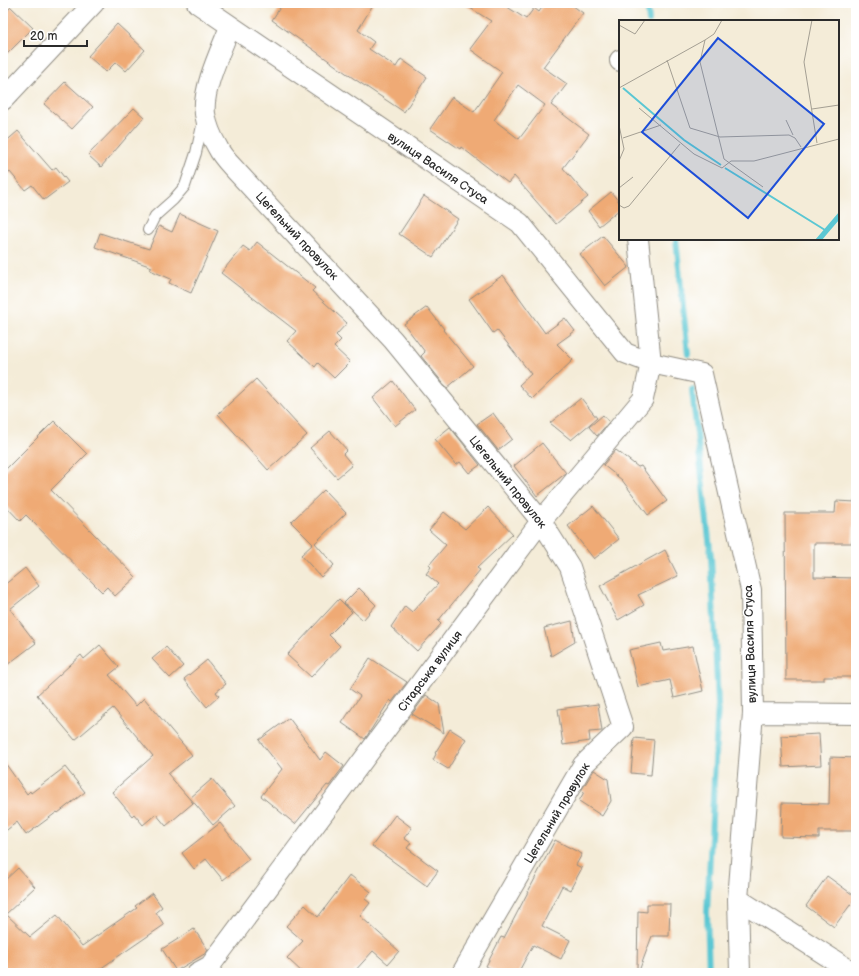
<svg xmlns="http://www.w3.org/2000/svg" width="859" height="976" font-family="'Balsamiq Sans',sans-serif">
	<rect width="100%" height="100%" fill="#fff"/>
	<filter id="ink" filterUnits="userSpaceOnUse"><feTurbulence type="fractalNoise" baseFrequency=".025" numOctaves="2"/><feDisplacementMap in="SourceGraphic" scale="8" xChannelSelector="R" yChannelSelector="G"/><feConvolveMatrix kernelMatrix="1 2 1 2 8 2 1 2 1" color-interpolation-filters="sRGB"/></filter>
	<filter id="wash" filterUnits="userSpaceOnUse"><feTurbulence type="fractalNoise" baseFrequency=".012" numOctaves="4" result="noise"/><feDisplacementMap in="SourceGraphic" scale="16" xChannelSelector="R" yChannelSelector="G"/><feGaussianBlur stdDeviation="0.9" result="paint"/><feColorMatrix in="noise" values="0 0 0 0 0 0 0 0 0 0 0 0 0 0 0 0 0 1.4 0 .05"/><feComposite in="paint" operator="in"/></filter>
	<g filter="url(#wash)">
		<rect width="100%" height="100%" fill="#f4ecd8"/>
		<g fill="none" stroke-linecap="round" stroke-linejoin="round">
			<!-- stream -->
			<path stroke="#5bc7d3" stroke-width="6" d="M647 3 649 21
				M676 239 688 354
				M692 390 711 557 718 704 707 913 709 973"/>
		</g>
		<g id="blocks">
			<!-- building -->
			<path fill="#efaa74" fill-rule="evenodd" d="M283 3H374L358 30 374 42 369 49 396 67 401 59 427 77 404 112 353 78 272 20Z
				M462 3H501L526 19 534 8 539 12 545 3H569L583 13 543 67 567 84 551 105 589 134 563 168 588 197 556 224 514 176 508 183 461 147 460 149 430 129 452 97 474 112 502 72 470 49 491 21ZM518 85 545 105 519 139 494 120Z
				M11 7 33 28 3 58V15Z
				M117 24 145 50 126 71 116 62 106 72 88 56Z
				M65 82 93 107 72 129 44 104Z
				M134 108 144 117 101 167 88 155Z
				M18 131 52 170 56 167 68 182 44 200 32 185 25 190 10 172 3 178V144Z
				M611 192 620 203V209L599 226 588 211Z
				M424 196 458 219 433 257 399 234Z
				M180 214 218 231 191 293 169 283 171 279 150 270 152 267 95 247 100 233 149 249 159 226 172 232Z
				M603 236 629 267 605 286 580 254Z
				M257 242 315 288 312 291 347 323 336 335 341 340 334 347 350 362 334 378 318 363 315 367 287 341 296 331 221 273 243 246 250 251Z
				M503 275 545 333 565 318 575 331 557 344 573 360 532 399 519 385 531 374 497 330 493 333 469 299Z
				M427 307 444 329 443 330 473 366 447 388 421 356 425 352 404 324Z
				M256 379 307 435 268 470 218 414Z
				M393 381 415 410 395 426 373 398Z
				M581 398 597 418 571 440 550 423Z
				M493 413 512 439 498 450 477 424Z
				M603 415 609 422 597 436 589 427Z
				M54 421 87 454 51 490 136 577 115 596 107 587 102 592 26 515 20 521 3 503V472Z
				M450 427 480 465 469 473 460 462 456 465 435 439Z
				M330 431 347 450 343 454 352 465 337 478 310 448Z
				M542 443 566 473 537 496 514 466Z
				M616 450 638 467 641 466 667 501 648 515 622 480 603 465Z
				M324 490 346 513 315 543 334 565 321 577 301 555 313 544 291 522Z
				M836 501 856 502 852 543H814V577L856 578V677H824V680H786L785 513H835Z
				M593 506 619 539 594 559 568 526Z
				M488 507 513 534 477 568 480 570 438 621 441 624 417 651 391 627 405 606 412 612 438 584 426 574 431 567 429 565 446 545 429 530 444 512 465 529Z
				M665 550 678 576 638 595 644 605 618 620 600 586Z
				M25 568 39 586 10 609 36 643 3 668V586Z
				M359 588 376 605 363 620 344 603Z
				M339 599 352 612 329 635 340 646 311 677 287 655Z
				M572 621 575 642 551 656 544 628Z
				M661 643 663 651 693 646 703 691 674 698 670 680 638 687 629 650Z
				M100 645 119 667 109 675 136 706 144 698 192 755 168 774 193 803 166 826 156 814 143 825 134 814 132 816 112 792 153 756 113 708 75 740 37 695 81 655 84 659Z
				M166 647 183 666 170 678 152 659Z
				M370 658 407 682 392 702 390 700 365 739 342 723 360 696 350 689Z
				M207 660 226 684 216 692 219 696 207 707 184 679Z
				M426 695 439 704 444 733 412 714Z
				M598 704 602 731 589 732 590 741 563 745 558 709Z
				M289 718 320 760 326 752 344 766 329 786 327 785 295 824 261 796 282 769 259 740Z
				M450 729 466 739 448 769 433 760 436 754 435 753Z
				M819 734 821 765 783 767 781 736Z
				M634 738 654 740 651 775 631 773Z
				M830 757 856 758V831H819V838L781 837 782 803 829 804Z
				M3 760 27 794 30 791 31 793 65 767 85 792 58 813 57 812 26 835 17 822 3 833Z
				M594 770 608 779 611 801 602 816 579 801 584 792 581 791Z
				M212 779 235 806 213 825 190 798Z
				M395 815 412 828 404 838 411 843 407 848 438 871 427 886 372 846Z
				M220 823 249 859 223 880 206 859 194 869 182 853Z
				M555 840 582 854 576 865 582 868 570 890 562 886 542 926 570 940 561 959 533 945 518 973H498L486 966 501 937 504 938Z
				M18 868 35 887 6 914 30 937 57 915 82 946 137 908 135 906 152 893 162 907 156 912 164 925 94 973H3V882Z
				M350 875 371 892 365 899 370 903 360 916 399 951 388 964 373 951 353 973H303L287 958 303 941 286 926 305 905 318 917Z
				M827 876 856 897 834 927 806 906Z
				M647 904H670L669 936H652L639 971 637 970 638 911 647 912Z
				M194 929 208 950 206 953 176 971 162 949Z"/>
		</g>
	</g>
	<g filter="url(#ink)">
		<use href="#blocks" fill-opacity="0" stroke="#908c82" stroke-width="1"/>
		<g fill="none" stroke-linecap="round" stroke-linejoin="round">
			<!-- lane casing -->
			<g stroke="#908c82" stroke-width="12">
				<path id="lane" d="M148 230 155 216 173 200 185 186 196 153 203 121"/>
			</g>
			<!-- street casing -->
			<g stroke="#908c82" stroke-width="22">
				<path id="street" d="M197 3 520 223 625 353 651 363 702 374 751 590 753 713 738 899 740 973
					M230 27C221 50 202 89 205 114 207 126 212 138 218 148 222 157 231 165 237 172L393 340 541 521 570 567 623 727 583 765 462 973
					M620 60V61
					M3 100 94 3
					M753 713 856 714
					M738 899 854 973
					M197 973 210 966 541 521 643 399 651 363 638 239"/>
			</g>
			<!-- lane -->
			<use href="#lane" stroke="#fff" stroke-width="10"/>
			<!-- street -->
			<use href="#street" stroke="#fff" stroke-width="20"/>
		</g>
	</g>
	<g text-anchor="middle" stroke-width="3" stroke-linejoin="round" paint-order="stroke">
		<!-- street labels -->
		<g font-size="12" fill="#2b2b2b" stroke="#fff">
			<text transform="translate(438 168) rotate(34)" y="4">вулиця Василя Стуса</text>
			<text transform="translate(297 236) rotate(47)" y="4">Цегельний провулок</text>
			<text transform="translate(508 482) rotate(51)" y="4">Цегельний провулок</text>
			<text transform="translate(750 644) rotate(-92)" y="4">вулиця Василя Стуса</text>
			<text transform="translate(430 671) rotate(-53)" y="4">Сітарська вулиця</text>
			<text transform="translate(557 813) rotate(-59)" y="4">Цегельний провулок</text>
		</g>
	</g>
	<!-- overview -->
	<g transform="translate(619 20)">
		<rect width="220" height="220" fill="#f4ecd8"/>
		<path d="M220 192V200L208 214 203 220H196Z" fill="#5bc7d3"/>
		<path fill="none" stroke="#5bc7d3" stroke-width="2" d="M4 68 65 120 102 145M106 148 206 210"/>
		<path fill="none" stroke="#a49f93" stroke-width="1" d="M193 0 185 42 198 123M0 5 16 14 26 0M86 20 81 42 105 139 144 167M48 40 71 108 101 117 170 115 176 118 182 127M0 68 86 20 95 14 103 0M20 88 75 134 103 148 112 141H135L220 119M193 89 220 85M167 100 174 115M0 105 5 129 0 141M4 118 42 105M0 168 14 157M0 185 5 188 10 186 61 124"/>
		<path fill="#1d4ed8" fill-opacity="0.15" stroke="#1d4ed8" stroke-width="2" d="M99 18 205 104 129 198 23 112Z"/>
		<rect width="220" height="220" fill="none" stroke="#2b2b2b" stroke-width="2"/>
	</g>
	<!-- margin -->
	<rect width="859" height="976" fill="none" stroke="#fff" stroke-width="16"/>
	<!-- scale -->
	<path d="M24 40v6h63v-6" fill="none" stroke="#2b2b2b" stroke-width="2"/>
	<text x="30" y="40" font-size="12" fill="#2b2b2b" stroke="#ffffff" stroke-width="3" paint-order="stroke">20 m</text>
</svg>
